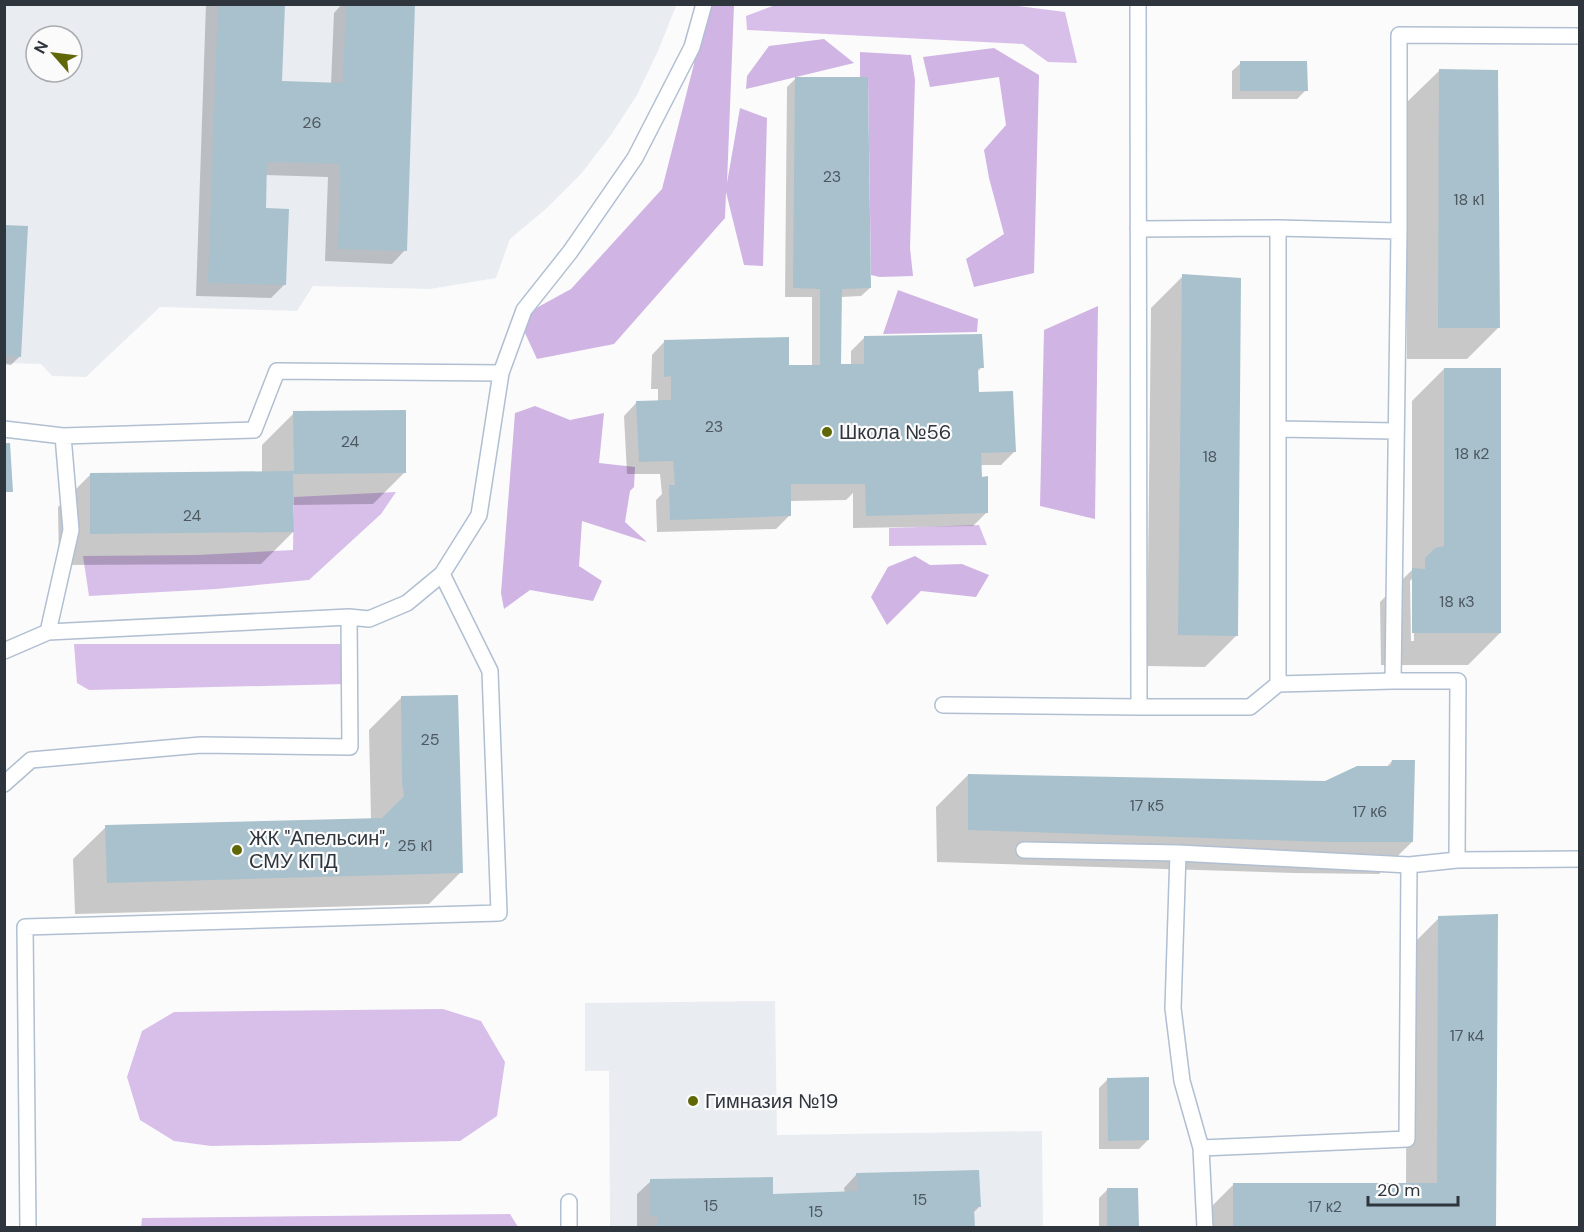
<svg xmlns="http://www.w3.org/2000/svg" width="1584" height="1232" font-family="'DM Sans',sans-serif">
	<rect width="100%" height="100%" fill="#fbfbfb"/>
	<!-- built -->
	<path fill="#e9edf2" fill-rule="evenodd" d="M5 5H676V6L658 51 637 95 611 135 581 174 547 208 510 239 496 278 430 289 313 286 297 311 160 307 86 377 52 376 41 364 5 363ZM36 36H72V72H36Z
		M775 1001 777 1135 1042 1131 1043 1227H610L609 1071H585V1003Z"/>
	<!-- green -->
	<path fill="#d8bfea" d="M778 4H1003L1065 12 1077 63 1048 62 1023 44 747 30 746 16Z
		M396 492 381 514 309 580 216 589 89 596 83 556 197 555 293 550 294 497Z
		M979 525 987 545 889 546V528Z
		M74 644H346V684L89 690 77 683Z
		M443 1009 481 1021 505 1062 497 1116 460 1141 211 1146 174 1141 140 1120 127 1077 142 1031 174 1012Z
		M510 1214 518 1227H141L142 1218Z"/>
	<!-- forest -->
	<path fill="#d0b4e4" d="M715 4 734 5 727 183 740 108 767 118 763 266 744 265 726 192 725 218 614 344 537 359 518 318 571 289 662 189 694 64 697 7Z
		M824 39 854 63 746 89 747 76 769 46Z
		M994 48 1039 75 1034 273 974 287 966 259 1004 234 989 178 984 150 1006 125 999 77 930 87 923 57Z
		M860 52 911 55 915 80 910 248 913 276 880 277 871 275 868 77H860Z
		M898 290 978 319 977 332 883 334Z
		M1098 306 1095 519 1040 506 1044 330Z
		M535 406 570 420 604 413 599 463 635 467 634 487 630 491 625 522 647 542 582 521 579 566 602 581 593 601 530 590 504 609 501 593 515 413Z
		M915 556 930 565 962 564 989 575 976 597 921 591 887 625 871 597 888 567Z"/>
	<!-- shadow -->
	<path fill="#0003" fill-rule="evenodd" d="M206 4H283L281 83 331 84 334 13 342 4H413L405 250 392 264 325 261 328 177 265 175 264 210 284 285 271 298 196 296Z
		M1241 63 1306 90 1297 99H1232V71Z
		M1440 70 1499 327 1467 359H1407V102Z
		M796 78 870 288 861 296 841 297 840 366 851 365V351L864 338 982 367 976 373 978 394 1015 451 1001 465H980L987 512 973 526 853 528V493L846 500 790 501V515L776 529 657 532 656 500 662 494 660 474H627L624 416 637 402H658V389H651L652 355 665 341 788 369 812 366V297H785L787 87Z
		M4 226 20 356 11 365 4 364Z
		M1183 276 1237 635 1205 667 1147 666 1151 308Z
		M1444 369 1500 633 1468 665H1381L1380 602 1412 570V401ZM1413 578 1414 641H1411L1410 581Z
		M294 413 405 472 373 504 292 505 293 532 261 564 59 565 58 507 90 475 262 473V445Z
		M401 698 461 872 429 904 75 914 73 859 106 827 371 819 369 730Z
		M1392 761 1412 842 1379 874 1294 873 937 862 936 807 968 775 1325 782 1386 768Z
		M1439 918 1494 1228H1201V1217L1233 1185H1406L1407 950Z
		M1108 1079 1148 1140 1139 1149H1099V1088Z
		M857 1174 979 1207 973 1213V1228H637V1194L651 1181 771 1196 845 1193 844 1188Z
		M1108 1189 1137 1228H1099V1198Z"/>
	<!-- building -->
	<path fill="#a8c1cc" d="M218 4H285L282 81 343 83 346 4H415L407 251 338 249 340 164 267 162 266 208 289 209 286 285 208 283Z
		M1240 61H1307L1308 91H1240Z
		M1439 69 1498 70 1500 328H1438Z
		M795 77H868L871 288 842 289 841 364H864V336L982 334 984 368H978L979 392 1013 391 1016 452 981 453 982 477 988 476V513L866 516 865 484H791V516L670 520 669 485H675L673 461 639 462 636 401 671 400V376L664 377V340L789 337V365H820V289L793 288Z
		M4 225 28 226 21 357 4 356Z
		M1182 274 1241 278 1238 636 1178 635Z
		M1444 368H1501V633H1412V568L1425 569V558L1435 548 1444 546Z
		M406 410V473L293 474 294 532 90 534V473L294 471 293 411Z
		M4 443H10L13 492H4Z
		M458 695 463 873 107 883 105 825 382 818 404 796 402 783 401 696Z
		M1392 760H1415L1413 842H1327L968 830V774L1325 781 1357 766H1391Z
		M1498 914 1496 1228H1233V1183H1437L1438 916Z
		M1149 1077V1140L1108 1141 1107 1078Z
		M979 1170 981 1207H974L975 1228H657V1216H650V1179L773 1177V1194L859 1191 856 1173Z
		M1107 1188H1138L1139 1228H1107Z"/>
	<g fill="none" stroke-linecap="round" stroke-linejoin="round">
		<!-- service casing -->
		<g stroke="#b0bfd1" stroke-width="18">
			<path id="service" d="M1278 228 1399 231V35L1580 36
				M1138 229 1278 228V684L1250 707H1139L1138 4
				M1399 231 1393 681H1458L1457 860 1409 865
				M501 373 524 310 570 252 635 158 692 47 704 4
				M4 429 63 436 254 430 277 371 501 373 479 515 442 574 407 603 369 619 349 617 48 632 4 651
				M1278 429 1395 431
				M48 632 71 530 63 436
				M1278 684 1393 681
				M943 705 1139 707
				M4 784 31 760 201 745 350 747 349 617
				M1024 850 1178 853 1409 865 1407 1139 1201 1148 1205 1228
				M1178 853 1173 1008 1182 1081 1201 1148
				M1457 860 1580 859
				M569 1202V1228
				M28 1228 25 927 499 913 490 671 442 574"/>
		</g>
		<!-- service -->
		<use href="#service" stroke="#fff" stroke-width="15"/>
	</g>
	<!-- markers -->
	<g fill="#606706" stroke="#fbfbfb" stroke-width="2">
		<circle cx="827" cy="432" r="6"/>
		<circle cx="237" cy="850" r="6"/>
		<circle cx="693" cy="1101" r="6"/>
	</g>
	<g text-anchor="middle" stroke-width="4.5" stroke-linejoin="round" paint-order="stroke">
		<!-- number labels -->
		<g font-size="16" fill="#4d5861">
			<text x="312" y="128">26</text>
			<text x="832" y="182">23</text>
			<text x="1469" y="205">18 к1</text>
			<text x="714" y="432">23</text>
			<text x="350" y="447">24</text>
			<text x="1472" y="459">18 к2</text>
			<text x="1210" y="462">18</text>
			<text x="192" y="521">24</text>
			<text x="1457" y="607">18 к3</text>
			<text x="430" y="745">25</text>
			<text x="1147" y="811">17 к5</text>
			<text x="1370" y="817">17 к6</text>
			<text x="415" y="851">25 к1</text>
			<text x="1467" y="1041">17 к4</text>
			<text x="920" y="1205">15</text>
			<text x="711" y="1211">15</text>
			<text x="1325" y="1212">17 к2</text>
			<text x="816" y="1217">15</text>
		</g>
		<!-- poi labels -->
		<g font-size="20" fill="#2f353d" stroke="#fbfbfb" text-anchor="start">
			<text x="839" y="439">Школа №56</text>
			<text x="249" y="845">ЖК "Апельсин",<tspan x="249" dy="23">СМУ КПД</tspan></text>
			<text x="705" y="1108">Гимназия №19</text>
		</g>
	</g>
	<!-- border -->
	<rect width="1584" height="1232" fill="none" stroke="#2f353d" stroke-width="12"/>
	<!-- north arrow -->
	<g transform="translate(54 54) rotate(298)"><circle r="28" fill="#fbfbfb" stroke="#a9acaf" stroke-width="1.5"/>
	<path d="M0-4.5L10 22L0 15L-10 22Z" fill="#606706"/>
	<text y="-9" font-size="16" font-weight="bold" text-anchor="middle" fill="#2f353d">N</text>
	</g>
	<!-- scale -->
	<path d="M1368 1196v9h90v-9" fill="none" stroke="#2f353d" stroke-width="3"/>
	<text x="1377" y="1196" font-size="18" fill="#2f353d" stroke="#fbfbfb" stroke-width="4.5" paint-order="stroke">20 m</text>
</svg>
